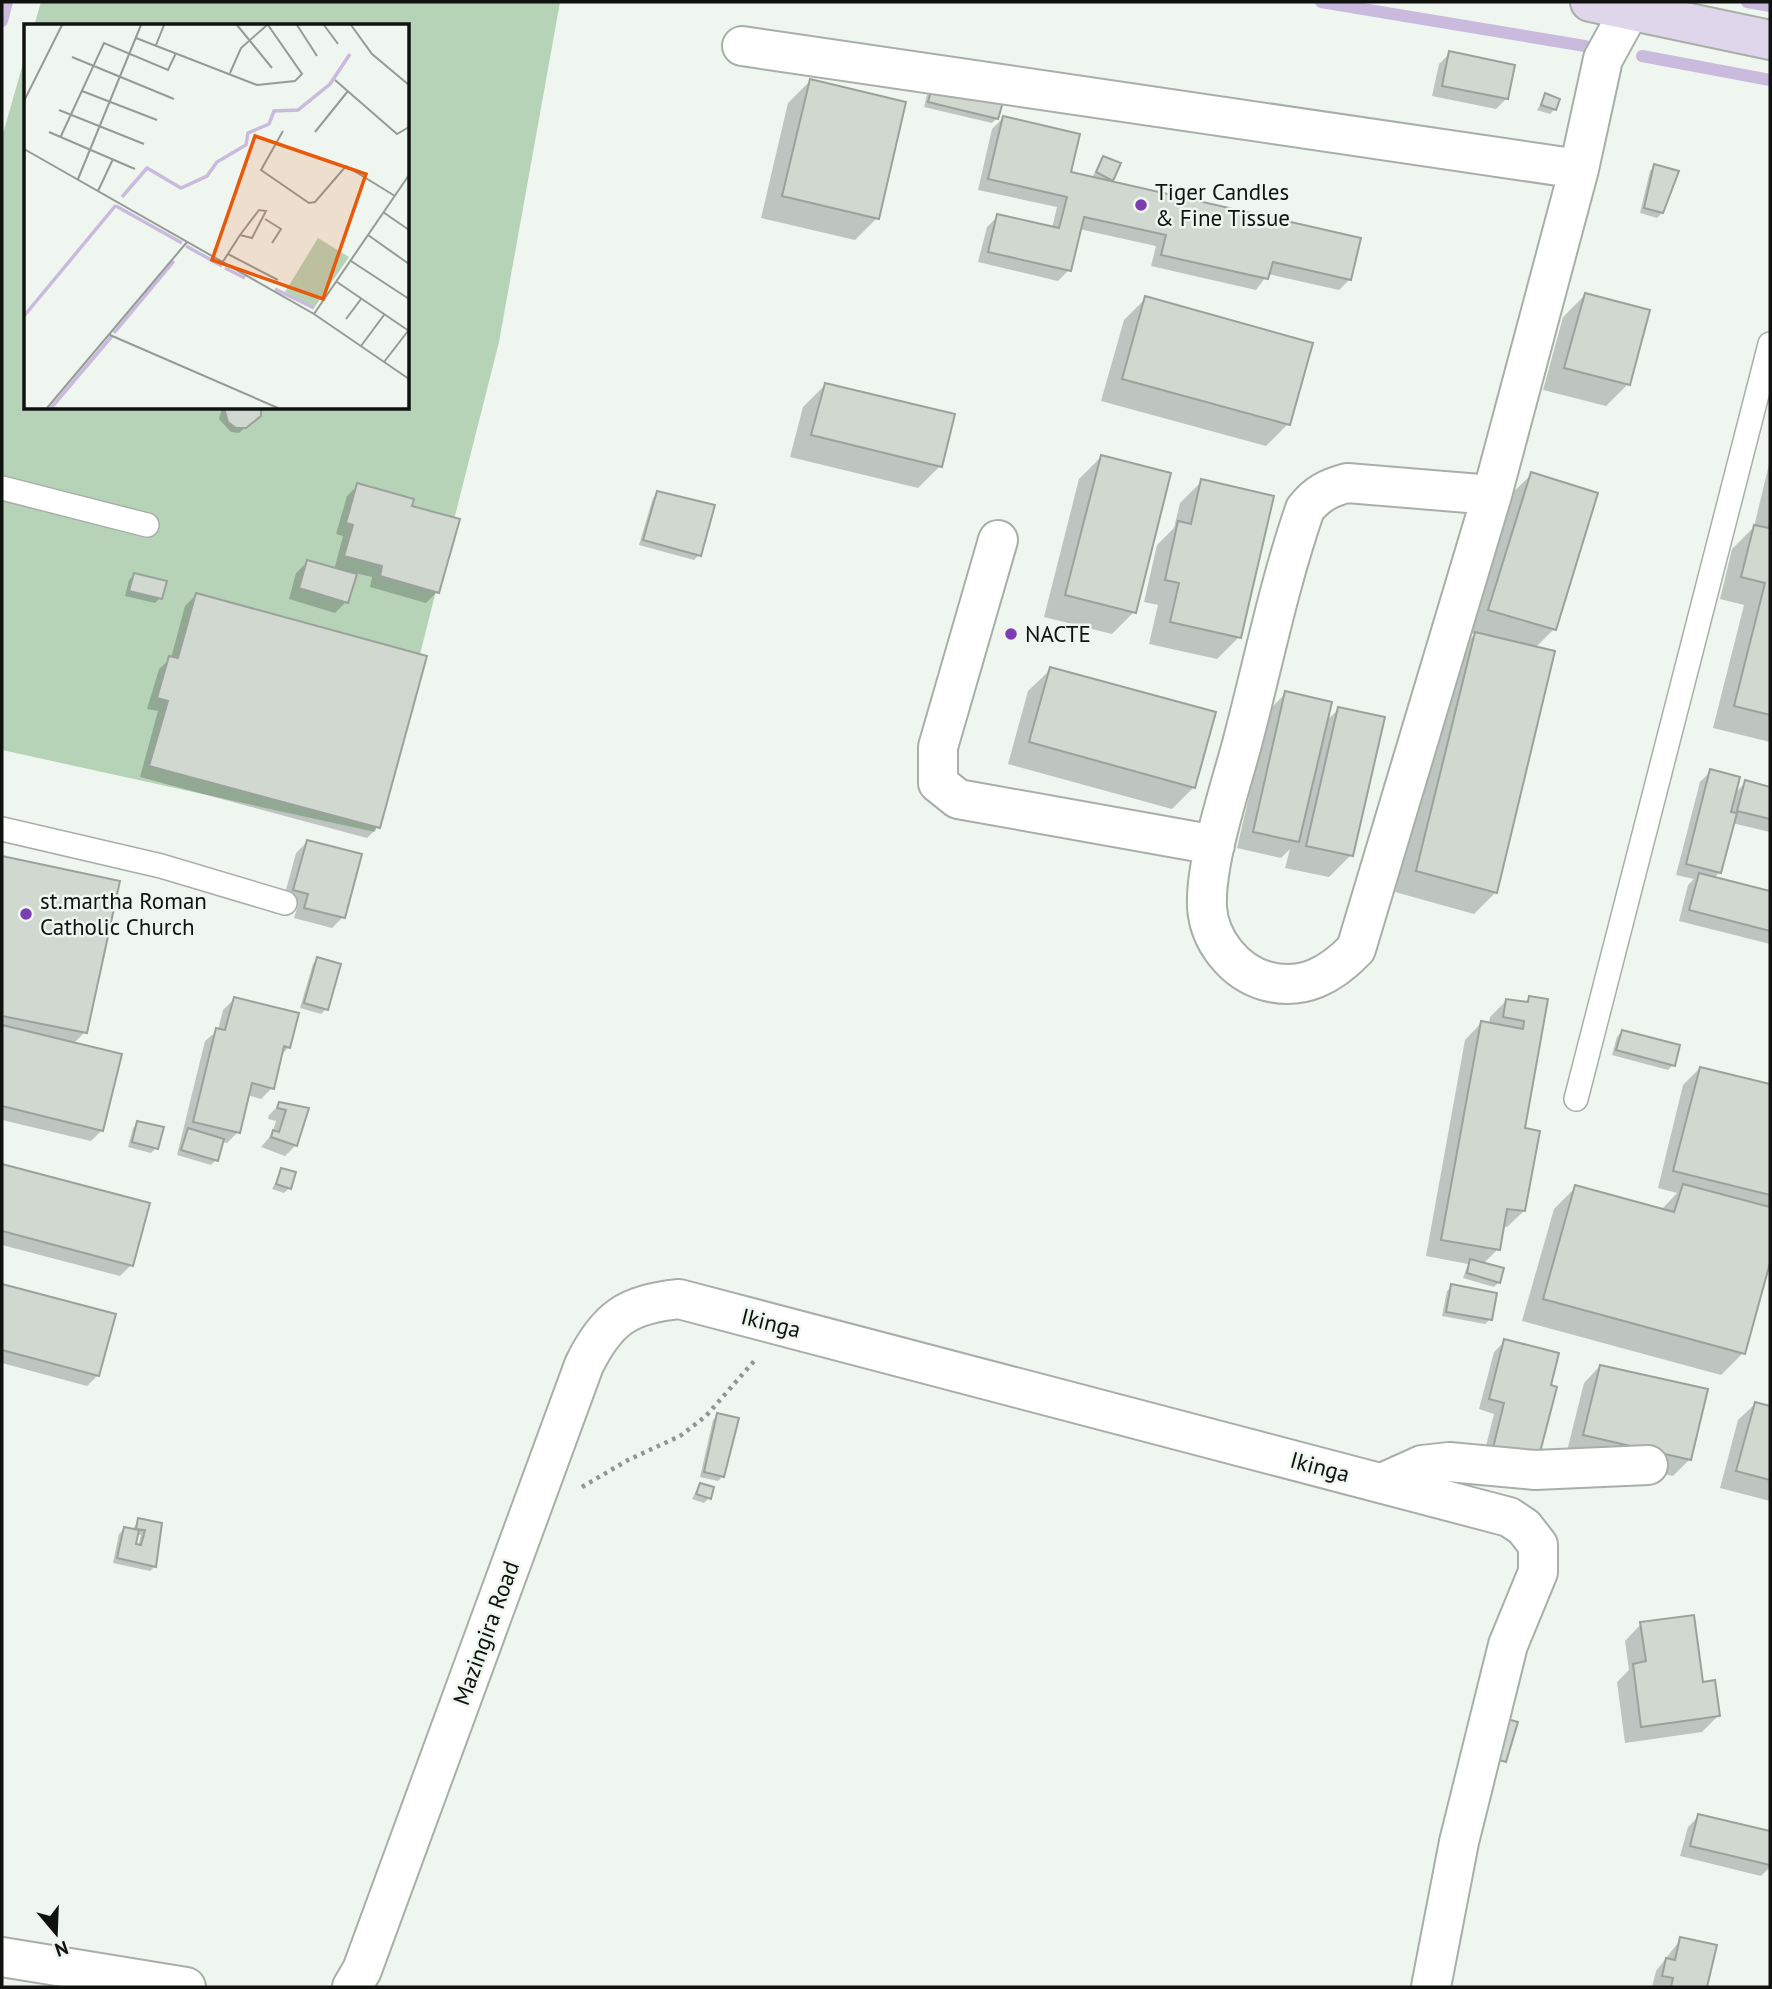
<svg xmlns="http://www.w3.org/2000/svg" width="1772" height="1989" font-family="'PT Sans',sans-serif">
	<rect width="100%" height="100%" fill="#eef6ef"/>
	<!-- green -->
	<path fill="#b6d3b8" d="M41 2H560L499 342 375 832 2 750V137L26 53V408H408V26H34Z"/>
	<!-- shadow -->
	<path fill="#0003" fill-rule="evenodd" d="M1450 53 1507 98 1496 109 1432 96 1439 64Z
		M810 81 877 218 855 240 761 218 788 103Z
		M928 91 997 118 992 123 924 107Z
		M1546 95 1555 109 1550 114 1537 110Z
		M1003 118 1069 173 1091 179 1104 158 1112 180 1109 183 1350 279 1339 290 1268 274 1256 290 1151 266 1156 246 1079 229 1069 270 1058 281 978 262 987 227 998 216 1052 228 1057 207 978 190 992 129Z
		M1655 166 1662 213 1657 218 1640 213 1650 171Z
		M1585 295 1628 384 1606 406 1543 390 1563 317Z
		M1146 298 1288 424 1266 446 1101 401 1124 320Z
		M826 384 940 466 918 488 790 457 803 407Z
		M222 408H257L259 415 239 433 231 432 219 419Z
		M1101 457 1134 612 1112 634 1044 617 1079 479Z
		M1770 460V742L1713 728 1744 605 1720 599 1732 549 1754 527Z
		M1532 474 1596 494 1554 629 1535 648 1496 892 1474 914 1395 892 1454 656 1475 634 1467 632 1509 496Z
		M1202 481 1239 637 1217 659 1149 644 1158 605 1144 602 1157 545 1174 528 1180 503Z
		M358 485 410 507 437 592 426 603 370 587 372 577 355 573 346 602 335 613 289 599 296 573 307 562 334 570 343 536 336 534 347 496Z
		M658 493 699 555 694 560 639 545 653 498Z
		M134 575 160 598 155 603 125 596 129 580Z
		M196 595 378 827 367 838 140 777 158 711 147 709 159 669 171 658 185 606Z
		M1051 669 1194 787 1172 809 1008 764 1028 691Z
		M1286 693 1326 721 1339 709 1351 855 1329 877 1285 868 1290 849 1281 858 1237 848 1269 710Z
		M1711 771 1734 794 1746 782 1770 788V832L1732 823 1720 872 1714 878 1770 892V944L1679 921 1688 885 1694 879 1676 875 1700 782Z
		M307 842 343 917 332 928 294 918 298 905 283 901 296 853Z
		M2 858 118 882 85 1032 73 1044 102 1130 91 1141 2 1120Z
		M318 959 326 1009 321 1014 300 1008 313 964Z
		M1529 998 1523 1130 1524 1211 1507 1227H1502L1498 1249 1483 1264 1499 1282 1494 1287 1463 1278 1468 1264 1426 1256 1465 1040 1481 1023 1489 1024 1490 1017 1507 1000 1524 1003Z
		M234 999 289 1047 280 1056 272 1088 261 1099 247 1095 238 1132 227 1143 222 1142 216 1160 211 1165 177 1155 205 1041 218 1030 223 1010Z
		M1622 1031 1673 1065 1668 1070 1612 1055 1617 1037Z
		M1700 1068 1770 1086V1257L1743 1353 1721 1375 1522 1321 1554 1209 1576 1187 1661 1210 1677 1193 1658 1188 1683 1085Z
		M280 1104 306 1109 296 1145 285 1156 261 1147 272 1134 276 1121 268 1119 269 1115Z
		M138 1123 156 1148 151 1153 128 1147 133 1128Z
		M2 1165 148 1205 131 1265 120 1276 2 1245Z
		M282 1170 289 1188 284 1193 272 1189Z
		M2 1285 114 1315 98 1375 87 1386 2 1363Z
		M1452 1286 1490 1319 1485 1324 1442 1316 1447 1291Z
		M1505 1341 1549 1386 1483 1458 1494 1414 1479 1409 1494 1352Z
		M1600 1366 1690 1459 1673 1476 1567 1451 1584 1383Z
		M1755 1404 1770 1407V1501L1720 1488 1738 1420Z
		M718 1415 723 1476 718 1481 700 1477 713 1420Z
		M700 1485 709 1498 704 1503 692 1499Z
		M139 1520 160 1524 155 1566 150 1571 113 1563 119 1534 124 1529 132 1530ZM136 1534 141 1535 138 1546 133 1545Z
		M1641 1624 1701 1684 1718 1716 1702 1732 1625 1743 1617 1682 1629 1670 1625 1641Z
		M1699 1816 1770 1833V1867L1761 1876 1680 1856 1688 1827Z
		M1681 1939 1715 1946 1705 1987H1652L1656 1971Z"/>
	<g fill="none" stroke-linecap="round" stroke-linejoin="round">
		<!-- stream -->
		<path stroke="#cabbde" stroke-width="12" d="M1321 2 1585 46
			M1747 2 1770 6
			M2 21 7 2
			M1642 56 1770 80"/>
	</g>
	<!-- building -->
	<path fill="#d0d8d0" stroke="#9ba29c" stroke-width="2" d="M1449 51 1515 65 1508 99 1442 86Z
		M810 79 906 102 879 219 782 196Z
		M933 84 1003 102 998 119 928 102Z
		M1545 93 1560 99 1556 110 1541 105Z
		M1003 116 1080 134 1071 172 1361 238 1351 280 1273 262 1268 279 1161 255 1166 235 1084 217 1071 271 988 252 997 214 1059 228 1067 197 988 179Z
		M1103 156 1121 163 1113 181 1096 172Z
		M1654 164 1679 171 1663 213 1644 208Z
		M1585 293 1650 310 1630 385 1564 368Z
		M1145 296 1313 343 1290 425 1122 379Z
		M825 383 955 414 942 467 811 435Z
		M224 408H261V416L246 428H236L228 422Z
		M1101 455 1171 473 1136 613 1065 595Z
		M1531 472 1598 493 1556 630 1488 610Z
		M1201 479 1274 496 1241 638 1170 622 1179 583 1165 580 1178 521 1191 524Z
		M357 483 414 499 412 506 460 519 439 593 380 576 382 566 344 556 353 525 346 523Z
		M657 491 715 505 701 556 643 540Z
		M1770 523V715L1734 706 1765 583 1741 577 1754 525 1769 528Z
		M307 560 357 574 348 603 299 588Z
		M134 573 167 581 162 599 129 591Z
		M196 593 427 656 380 828 149 766 168 701 157 698 169 656 178 658Z
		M1475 632 1555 651 1497 893 1416 871Z
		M1050 667 1216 712 1195 788 1029 742Z
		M1285 691 1332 702 1299 842 1253 832Z
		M1338 707 1385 717 1353 856 1306 846Z
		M1710 769 1740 777 1731 812 1737 813 1721 873 1686 864Z
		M1745 780 1770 787V819L1737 811Z
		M307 840 362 854 345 918 304 908 308 894 293 890Z
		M2 856 120 881 87 1033 2 1016Z
		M1699 873 1770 891V931L1689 910Z
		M317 957 341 964 328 1010 304 1003Z
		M1529 996 1548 999 1525 1128 1540 1131 1525 1211 1507 1209 1500 1250 1441 1240 1481 1021 1523 1029 1524 1021 1503 1017 1506 999 1528 1002Z
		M234 997 299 1013 290 1048 284 1046 274 1089 252 1083 240 1133 193 1122 216 1028 225 1030Z
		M2 1025 122 1054 103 1131 2 1106Z
		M1622 1030 1680 1045 1675 1066 1616 1050Z
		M1700 1067 1770 1084V1195L1673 1171Z
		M279 1102 309 1108 297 1146 271 1137 273 1130 279 1132 286 1110 277 1108Z
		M137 1121 164 1127 158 1149 132 1142Z
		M188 1128 224 1139 218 1161 181 1150Z
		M2 1164 150 1203 133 1266 2 1231Z
		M281 1168 296 1172 291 1189 276 1184Z
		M1683 1184 1770 1207V1263L1745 1354 1543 1299 1575 1185 1674 1212Z
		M1470 1259 1504 1268 1500 1283 1467 1273Z
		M2 1284 116 1314 99 1376 2 1350Z
		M1451 1284 1497 1293 1492 1320 1446 1312Z
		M1504 1339 1559 1353 1551 1385 1557 1387 1538 1460 1493 1448 1504 1403 1489 1399Z
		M1600 1365 1708 1389 1691 1460 1583 1435Z
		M1755 1402 1770 1406V1480L1736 1471Z
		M717 1413 739 1418 724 1477 704 1472Z
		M700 1483 714 1487 711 1499 696 1494Z
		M138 1518 162 1523 156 1567 117 1558 124 1527 139 1530 136 1544 141 1545 145 1530 136 1529Z
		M1694 1615 1703 1682 1715 1680 1720 1716 1641 1727 1633 1664 1646 1661 1640 1622Z
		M1500 1717 1518 1722 1506 1762 1489 1757Z
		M1698 1814 1770 1831V1865L1690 1846Z
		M1680 1937 1717 1945 1707 1987H1671L1673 1978 1662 1976 1666 1958 1675 1960Z"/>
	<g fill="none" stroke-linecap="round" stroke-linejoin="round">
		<!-- lane casing -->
		<g stroke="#a8afa8" stroke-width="26">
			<path id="lane" d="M2 488 147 525
				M2 829 161 866 285 903
				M1576 1099 1770 344"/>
		</g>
		<!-- street casing -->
		<g stroke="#a8afa8" stroke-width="42">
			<path id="street" d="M742 46 1579 169
				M1492 495 1347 483C1328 488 1317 494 1305 509 1279 584 1263 664 1243 740 1231 786 1205 861 1207 907 1209 940 1234 972 1266 981 1303 991 1331 975 1356 949L1492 495 1579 169 1603 59 1631 8
				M998 540 938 747V783L958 799 1215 845
				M1382 1483 1422 1465 1449 1462 1535 1470 1648 1465
				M2 1957 186 1987
				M352 1987 362 1970 584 1365C607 1318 628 1304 679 1299L1509 1517 1524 1527 1538 1545V1572L1508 1645 1459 1842 1431 1987"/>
		</g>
		<!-- secondary casing -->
		<g stroke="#a8afa8" stroke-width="42">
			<path id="secondary" d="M1590 2 1770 40"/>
		</g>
		<!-- path -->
		<path stroke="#919692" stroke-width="4.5" stroke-dasharray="3.5 5" stroke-linecap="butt" d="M582 1487 628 1460 680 1436 706 1416 755 1360"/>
		<!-- lane -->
		<use href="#lane" stroke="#fff" stroke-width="23"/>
		<!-- street -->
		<use href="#street" stroke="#fff" stroke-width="38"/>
		<!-- secondary -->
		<use href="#secondary" stroke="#e0d6eb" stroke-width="38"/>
	</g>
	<!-- markers -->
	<g fill="#7b3db2" stroke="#eef6ef" stroke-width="2.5">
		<circle cx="1141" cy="205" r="7"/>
		<circle cx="1011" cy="634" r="7"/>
		<circle cx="26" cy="914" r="7"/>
	</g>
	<g text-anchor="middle" stroke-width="5" stroke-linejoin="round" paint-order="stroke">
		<!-- poi labels -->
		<g font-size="23" fill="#101210" stroke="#eef6ef" text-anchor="start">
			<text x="1155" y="200">Tiger Candles<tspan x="1155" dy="26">&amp; Fine Tissue</tspan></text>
			<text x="1025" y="642">NACTE</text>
			<text x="40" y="909">st.martha Roman<tspan x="40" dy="26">Catholic Church</tspan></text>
		</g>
		<!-- street labels -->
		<g font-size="23" fill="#101210" stroke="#eef6ef">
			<text transform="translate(771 1323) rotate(14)" y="8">Ikinga</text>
			<text transform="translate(1320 1467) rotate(15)" y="8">Ikinga</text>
			<text transform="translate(486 1633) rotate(-70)" y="8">Mazingira Road</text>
		</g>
	</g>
	<!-- overview -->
	<g transform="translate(24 24)">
		<rect width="385" height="385" fill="#eef6ef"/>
		<path d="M294 214 325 233 290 284 261 268Z" fill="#b6d3b8"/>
		<path fill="none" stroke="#cabbde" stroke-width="3.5" d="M98 173 123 144 157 164 183 152 193 138 222 121 224 109 245 100 250 87 274 86 306 60 326 30M92 182 158 219M162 222 198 242M201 244 221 254M251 265 290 284M0 292 92 181M90 309 150 237M27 384 88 312"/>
		<path fill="none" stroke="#959b96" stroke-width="2" d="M213 1 248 44M273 1 293 32M300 1 314 20M327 1 348 30 385 61M112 14 233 61 271 57 278 50 244 1M132 21 140 1M48 33 150 75M206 49 217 24 243 1M311 56 373 110 385 103M58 67 133 96M0 77 38 1M35 86 120 120M259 107 237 146 285 179 291 178 322 142 371 172M25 108 111 145M291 108 324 67M37 112 80 19 144 46 152 29M0 125 290 290 385 355M54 155 117 1M74 167 89 135M359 188 385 206M241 195 257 205 248 219M344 211 385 240M204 230 254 256M327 237 385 275M197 239 200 236 216 211 235 186 242 187 228 214 216 211M313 258 385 307M290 290 385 151M322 295 337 275M86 311 254 384M337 322 360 291M360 338 384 307M23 384 163 218"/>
		<path fill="#e8590c" fill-opacity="0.15" stroke="#e8590c" stroke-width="3.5" d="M231 112 342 150 299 275 188 236Z"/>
		<rect width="385" height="385" fill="none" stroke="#101210" stroke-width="3.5"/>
	</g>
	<!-- border -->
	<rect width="1772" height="1989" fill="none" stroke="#101210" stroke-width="7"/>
	<!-- north arrow -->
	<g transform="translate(56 1933) rotate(161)" stroke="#eef6ef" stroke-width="5" paint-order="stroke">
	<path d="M0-5L12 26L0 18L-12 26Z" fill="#101210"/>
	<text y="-10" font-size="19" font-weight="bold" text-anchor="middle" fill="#101210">N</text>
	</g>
</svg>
